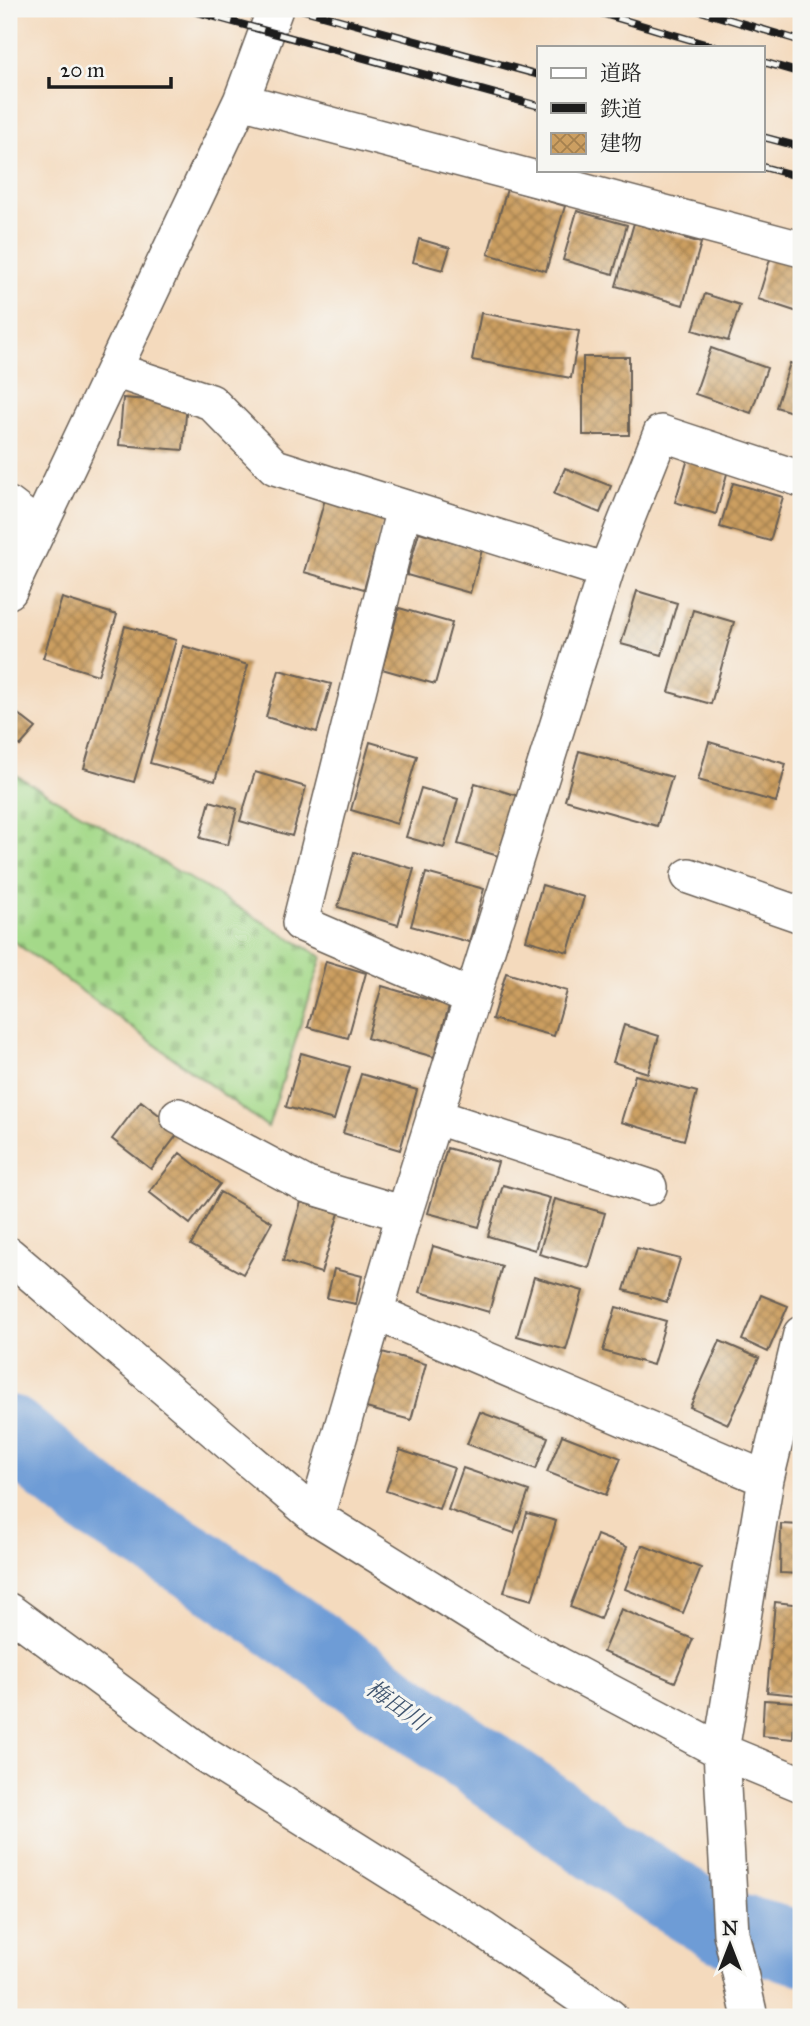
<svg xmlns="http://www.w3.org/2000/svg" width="810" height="2026" font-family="'IM FELL Great Primer','Noto Serif JP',serif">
	<defs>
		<pattern id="cemetery-stones" width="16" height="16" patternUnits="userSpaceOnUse" patternTransform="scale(1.75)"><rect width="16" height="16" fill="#a4d989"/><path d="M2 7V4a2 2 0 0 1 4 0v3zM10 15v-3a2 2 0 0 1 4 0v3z" fill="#8dba76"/></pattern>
		<pattern id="building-cross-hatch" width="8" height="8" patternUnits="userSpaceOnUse" patternTransform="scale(1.75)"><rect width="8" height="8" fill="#cc9f61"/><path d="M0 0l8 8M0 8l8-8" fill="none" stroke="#a5814f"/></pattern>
	</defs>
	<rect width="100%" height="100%" fill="#f6f6f2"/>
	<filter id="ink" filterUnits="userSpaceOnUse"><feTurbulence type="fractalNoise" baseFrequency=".0143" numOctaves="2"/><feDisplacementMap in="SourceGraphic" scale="14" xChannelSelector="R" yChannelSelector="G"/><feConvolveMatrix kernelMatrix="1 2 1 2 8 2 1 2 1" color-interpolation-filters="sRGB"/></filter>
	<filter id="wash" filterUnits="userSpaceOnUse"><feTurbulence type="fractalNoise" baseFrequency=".00686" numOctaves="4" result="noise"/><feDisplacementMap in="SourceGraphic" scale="28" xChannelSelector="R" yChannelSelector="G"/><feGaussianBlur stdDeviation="1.57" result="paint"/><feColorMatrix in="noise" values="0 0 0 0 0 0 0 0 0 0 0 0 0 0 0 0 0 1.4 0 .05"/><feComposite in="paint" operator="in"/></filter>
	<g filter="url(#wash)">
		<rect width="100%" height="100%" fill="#f4dabd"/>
		<!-- cemetery -->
		<path fill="url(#cemetery-stones)" stroke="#607a52" stroke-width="2" d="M9 771 322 957 268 1127 9 938Z"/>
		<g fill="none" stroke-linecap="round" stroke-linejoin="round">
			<!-- river -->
			<path stroke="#6e9cd6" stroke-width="74" d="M9 1432 95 1502 199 1566 655 1885 723 1927 801 1948"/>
		</g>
		<g id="blocks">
			<!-- building -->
			<path fill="url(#building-cross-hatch)" d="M507 189 565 206 546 271 488 254Z
				M577 211 627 225 613 274 563 260Z
				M634 223 701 243 683 305 616 286Z
				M419 239 450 248 443 270 413 262Z
				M771 256 801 265V313L758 299Z
				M705 294 740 305 728 341 693 330Z
				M481 313 579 331 571 378 472 360Z
				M711 348 767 368 751 413 695 394Z
				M583 357H629V435H583Z
				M790 363 801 366V415L776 407Z
				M123 398 187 403 183 450 119 445Z
				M688 459 728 470 716 514 675 502Z
				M565 468 611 486 600 513 554 494Z
				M733 483 783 497 770 541 720 527Z
				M327 492 387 509 364 589 304 572Z
				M419 532 482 550 470 593 407 575Z
				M637 591 677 603 662 655 621 644Z
				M62 598 117 615 98 675 43 658Z
				M399 608 452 623 435 684 382 669Z
				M693 610 734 622 711 704 669 692Z
				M125 626 176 640 134 782 84 768Z
				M183 646 248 665 215 781 150 763Z
				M279 670 331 684 317 732 266 717Z
				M18 714 36 728 20 746 9 737V726Z
				M370 742 417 756 397 824 351 810Z
				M709 742 786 764 776 802 698 780Z
				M579 751 672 777 657 826 565 800Z
				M255 772 306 787 292 836 240 821Z
				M475 783 522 797 505 858 458 844Z
				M421 788 458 799 444 848 406 837Z
				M210 801 237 809 228 845 200 838Z
				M354 852 414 869 398 925 338 907Z
				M426 873 484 889 469 942 411 926Z
				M542 885 584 897 568 952 526 940Z
				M326 961 366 973 348 1038 308 1027Z
				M506 973 567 991 554 1036 492 1019Z
				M382 986 449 1006 434 1057 367 1038Z
				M624 1025 659 1036 648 1073 613 1062Z
				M301 1053 350 1067 334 1120 286 1107Z
				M361 1074 417 1090 400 1150 343 1133Z
				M635 1075 697 1092 684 1140 621 1122Z
				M141 1101 180 1131 151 1169 112 1139Z
				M447 1148 498 1162 479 1227 428 1213Z
				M180 1153 220 1184 190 1224 149 1192Z
				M503 1185 550 1198 535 1250 488 1236Z
				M220 1192 272 1222 243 1274 191 1245Z
				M555 1199 605 1213 589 1268 539 1254Z
				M301 1202 339 1213 321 1273 283 1261Z
				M433 1246 502 1266 489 1312 420 1292Z
				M637 1248 680 1259 667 1302 624 1290Z
				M334 1269 362 1276 356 1304 327 1298Z
				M534 1277 583 1291 566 1350 517 1336Z
				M761 1295 788 1306 768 1352 742 1340Z
				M616 1307 666 1321 653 1365 603 1351Z
				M720 1341 759 1358 728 1424 690 1407Z
				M382 1352 426 1364 411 1420 366 1408Z
				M480 1412 548 1437 536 1469 467 1444Z
				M562 1435 621 1458 606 1495 547 1472Z
				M400 1450 454 1468 439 1509 386 1491Z
				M463 1468 529 1491 514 1533 448 1510Z
				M527 1513 556 1521 532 1600 504 1592Z
				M781 1524 801 1525V1574L780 1573Z
				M597 1535 627 1547 600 1619 570 1607Z
				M642 1545 701 1568 683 1613 625 1589Z
				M775 1602 801 1605V1648L797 1695 767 1692Z
				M621 1609 693 1639 675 1682 603 1652Z
				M764 1700 795 1702 793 1739 762 1736Z"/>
		</g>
	</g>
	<g filter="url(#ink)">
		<use href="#blocks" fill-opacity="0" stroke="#685e54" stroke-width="2"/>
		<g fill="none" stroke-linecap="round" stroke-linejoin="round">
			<!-- street casing -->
			<g stroke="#685e54" stroke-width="38">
				<path id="street" d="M241 101 801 249
					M114 370 211 402 275 467 606 571
					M9 505 39 528
					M404 508 300 923 471 997
					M9 591 241 101 275 9
					M689 876 801 915
					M178 1116 307 1185 404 1214
					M434 1116 649 1187
					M9 1255 316 1517 523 1646 721 1751 801 1784
					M375 1312 766 1479
					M316 1517 404 1214 606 571 661 433 801 479
					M9 1611 205 1755 482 1929 610 2017
					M750 2017 731 1933 721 1751 766 1479 801 1334"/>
			</g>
			<!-- street -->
			<use href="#street" stroke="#fff" stroke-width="35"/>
			<!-- rail casing -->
			<g stroke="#1c1c1c" stroke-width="8">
				<path id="rail" d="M186 9 539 106
					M300 9 539 75
					M587 9 715 47
					M694 9 801 41
					M763 62 801 73
					M763 137 801 147
					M763 167 801 177"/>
			</g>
			<!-- rail -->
			<use href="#rail" stroke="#f6f6f2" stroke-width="5" stroke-dasharray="16" stroke-linecap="butt"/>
		</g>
	</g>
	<g text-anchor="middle" stroke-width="6" stroke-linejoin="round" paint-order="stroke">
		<!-- water labels -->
		<g font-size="23" font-style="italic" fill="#415670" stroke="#f6f6f2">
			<text transform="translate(397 1705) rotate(35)" y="8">梅田川</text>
		</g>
	</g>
	<!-- margin -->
	<rect width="810" height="2026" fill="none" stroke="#f6f6f2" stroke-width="35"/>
	<!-- legend -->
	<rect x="537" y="46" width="228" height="126" fill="#f6f6f2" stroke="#9f9f9c" stroke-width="2"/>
	<rect x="551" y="68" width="35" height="10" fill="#ffffff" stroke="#9f9f9c" stroke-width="2"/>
	<text x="600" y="80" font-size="21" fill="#1c1c1c">道路</text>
	<rect x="551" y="103" width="35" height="10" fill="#1c1c1c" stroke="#9f9f9c" stroke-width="2"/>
	<text x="600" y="116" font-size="21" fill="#1c1c1c">鉄道</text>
	<rect x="551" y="133" width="35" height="21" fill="url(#building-cross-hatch)" stroke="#9f9f9c" stroke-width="2"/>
	<text x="600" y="150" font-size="21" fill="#1c1c1c">建物</text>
	<!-- north arrow -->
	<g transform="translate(730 1945)" stroke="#f6f6f2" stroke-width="5" paint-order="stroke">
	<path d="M0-5L12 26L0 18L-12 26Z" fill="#1c1c1c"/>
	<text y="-10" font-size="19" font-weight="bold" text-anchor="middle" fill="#1c1c1c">N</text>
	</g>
	<!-- scale -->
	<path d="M49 77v10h122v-10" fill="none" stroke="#1c1c1c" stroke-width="3.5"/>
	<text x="60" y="77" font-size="21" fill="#1c1c1c" stroke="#f6f6f2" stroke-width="5" paint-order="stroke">20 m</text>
</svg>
